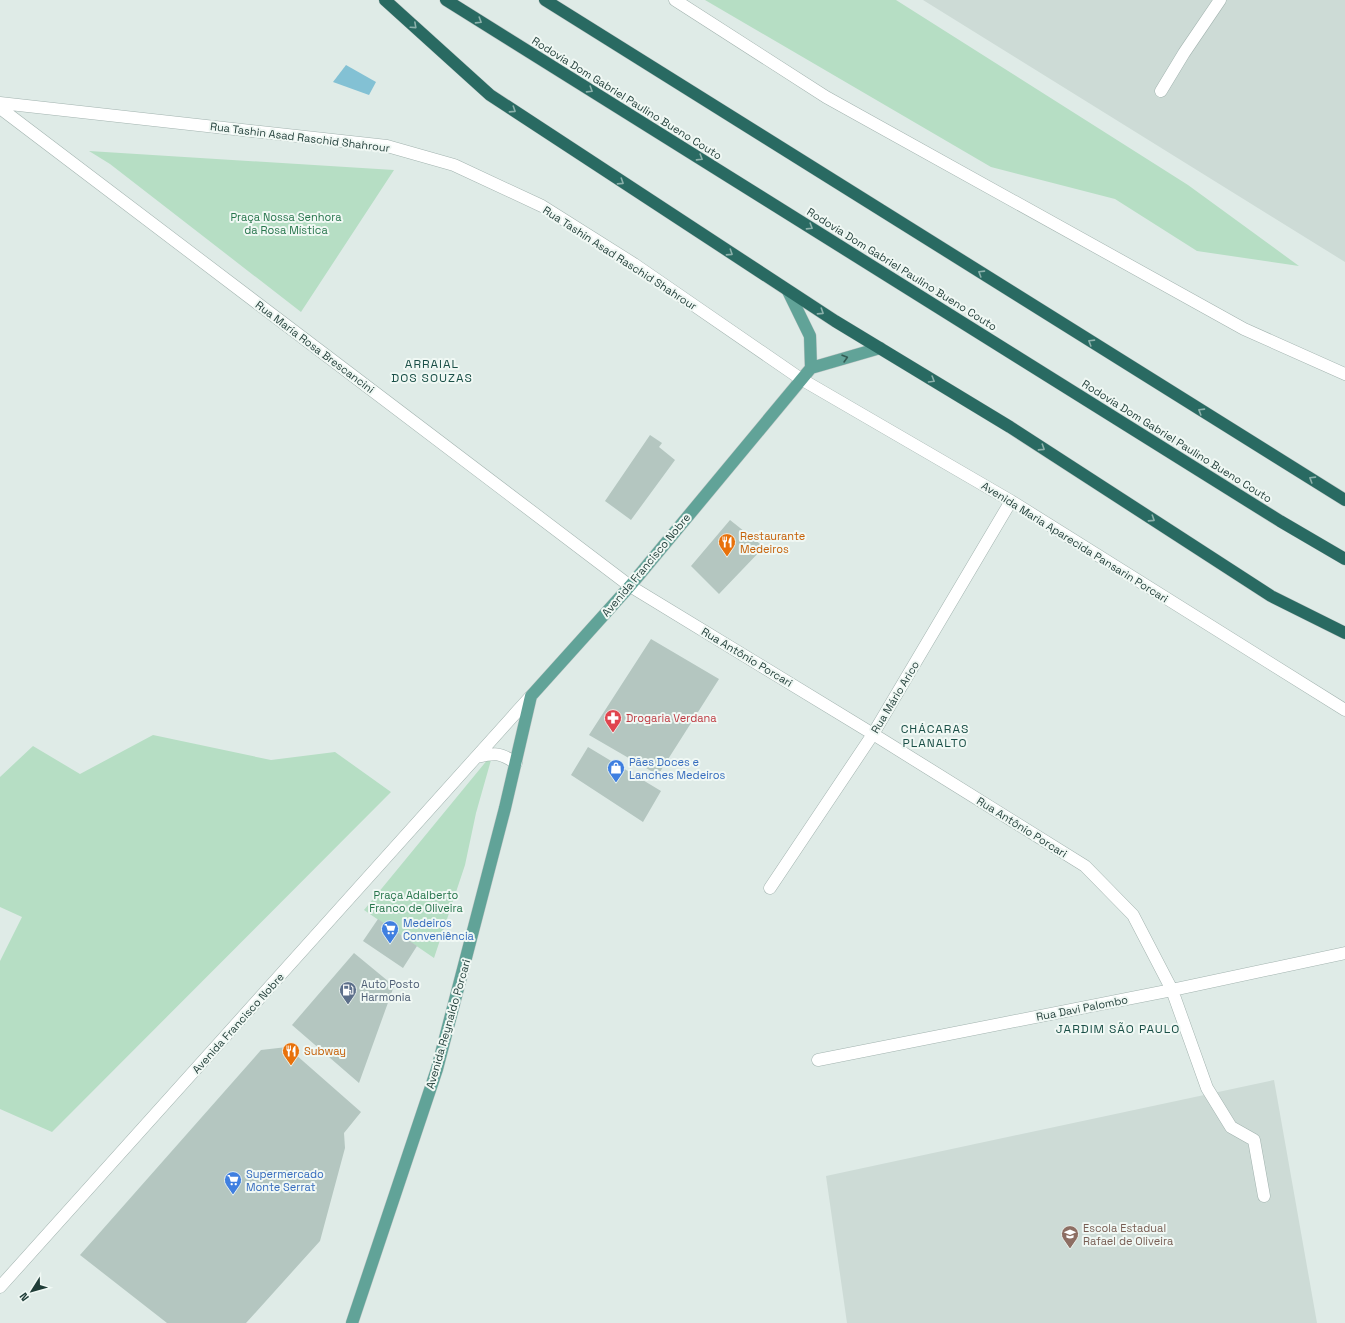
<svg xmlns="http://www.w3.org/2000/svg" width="1345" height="1323" font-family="'Space Grotesk',sans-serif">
	<rect width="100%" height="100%" fill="#dfebe7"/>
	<!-- built -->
	<path fill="#cddbd6" d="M923 0H1345V262Z
		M1274 1080 1317 1323H847L826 1176Z"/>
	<!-- green -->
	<path fill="#b6dec4" d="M705 0H896L1188 185 1299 266 1197 251 1115 199 991 167Z
		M89 151 394 170 301 312 110 164Z
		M153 735 271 760 335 752 391 792 52 1132 0 1109V961L22 917 0 907V777L33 746 80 774Z
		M493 753 476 813 465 865 434 958 364 910Z"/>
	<!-- water -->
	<path fill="#83c1d4" d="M346 65 376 82 369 95 333 82Z"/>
	<!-- building -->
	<path fill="#b4c6c0" d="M650 435 662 443 659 447 675 460 631 520 605 501Z
		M730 520 764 547 719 594 691 566Z
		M651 639 719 679 658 775 589 735Z
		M588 747 661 791 643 822 571 775Z
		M378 919 417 946 403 968 363 941Z
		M354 953 394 986 359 1083 292 1025Z
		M287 1047 361 1112 344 1133 345 1148 320 1241 246 1323H167L80 1255 261 1050Z"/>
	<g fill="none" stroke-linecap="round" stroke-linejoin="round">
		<!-- minor casing -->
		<g stroke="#a2b3af" stroke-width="13">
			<path id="minor" d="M675 0 826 97 1244 329 1345 374
				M1161 91 1184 53 1220 0
				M0 103 387 146 454 165 542 206 634 264 801 379 1011 501 1345 710
				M0 108 630 586 873 734 1085 866 1133 915 1172 990 1207 1088 1231 1127 1254 1140 1264 1196
				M476 757C495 753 499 752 516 763
				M770 888 873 734 1011 501
				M818 1060 1172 990 1345 953
				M0 1287 531 696"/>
		</g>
		<!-- major casing -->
		<g stroke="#c0c8c7" stroke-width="13">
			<path id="major" d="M788 291 810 336 811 368
				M352 1323 437 1069 505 808 531 696 630 586 811 368 880 348"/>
		</g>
		<!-- highway casing -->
		<g stroke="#c0c8c7" stroke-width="13">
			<path id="highway" d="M385 0 490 95 835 321 1010 427 1271 596 1345 633
				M446 0 1280 521 1345 559
				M545 0 1345 500"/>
		</g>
		<!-- minor -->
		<use href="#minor" stroke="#fff" stroke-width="12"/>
		<!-- major -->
		<use href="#major" stroke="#61a398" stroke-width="12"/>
		<!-- highway -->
		<use href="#highway" stroke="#296a62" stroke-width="12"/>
	</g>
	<!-- one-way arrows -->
	<defs><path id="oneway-chevron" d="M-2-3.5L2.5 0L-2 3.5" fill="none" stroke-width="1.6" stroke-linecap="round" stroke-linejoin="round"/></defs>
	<g stroke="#8cb1ab">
		<use href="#oneway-chevron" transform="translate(479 21) rotate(32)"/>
		<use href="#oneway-chevron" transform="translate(414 26) rotate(42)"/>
		<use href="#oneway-chevron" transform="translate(590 90) rotate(32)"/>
		<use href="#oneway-chevron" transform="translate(513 110) rotate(33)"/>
		<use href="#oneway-chevron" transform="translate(700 158) rotate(32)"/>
		<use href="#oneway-chevron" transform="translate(621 182) rotate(33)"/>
		<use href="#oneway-chevron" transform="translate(810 227) rotate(32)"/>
		<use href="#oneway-chevron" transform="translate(730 253) rotate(33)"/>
		<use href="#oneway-chevron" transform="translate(981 273) rotate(-148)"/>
		<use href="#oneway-chevron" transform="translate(821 312) rotate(33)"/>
		<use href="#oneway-chevron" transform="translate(1091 342) rotate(-148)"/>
		<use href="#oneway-chevron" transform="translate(932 380) rotate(31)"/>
		<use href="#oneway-chevron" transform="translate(1201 411) rotate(-148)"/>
		<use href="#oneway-chevron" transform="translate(1042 448) rotate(33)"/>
		<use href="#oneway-chevron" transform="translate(1312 479) rotate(-148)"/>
		<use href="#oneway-chevron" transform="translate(1152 519) rotate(33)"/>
	</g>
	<use stroke="#335b54" href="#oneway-chevron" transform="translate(845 358) rotate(-16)"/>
	<!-- icons -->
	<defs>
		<g id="restaurant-pin" transform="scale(0.9)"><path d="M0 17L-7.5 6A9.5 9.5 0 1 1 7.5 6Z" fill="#e8710a" stroke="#f0f8f4"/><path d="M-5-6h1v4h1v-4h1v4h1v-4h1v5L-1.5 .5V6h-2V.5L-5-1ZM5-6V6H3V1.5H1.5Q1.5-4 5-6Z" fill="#fff"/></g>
		<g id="pharmacy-pin" transform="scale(0.9)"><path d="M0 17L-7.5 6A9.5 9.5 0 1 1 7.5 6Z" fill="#e0444e" stroke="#f0f8f4"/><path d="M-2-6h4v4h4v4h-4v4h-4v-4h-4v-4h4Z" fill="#fff"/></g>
		<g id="shop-pin" transform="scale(0.9)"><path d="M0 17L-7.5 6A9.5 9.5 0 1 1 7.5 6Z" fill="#3f7fe0" stroke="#f0f8f4"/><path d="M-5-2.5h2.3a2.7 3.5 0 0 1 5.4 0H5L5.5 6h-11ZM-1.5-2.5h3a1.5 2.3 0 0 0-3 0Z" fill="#fff"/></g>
		<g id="supermarket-pin" transform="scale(0.9)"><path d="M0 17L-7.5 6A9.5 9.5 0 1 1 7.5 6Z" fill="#3f7fe0" stroke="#f0f8f4"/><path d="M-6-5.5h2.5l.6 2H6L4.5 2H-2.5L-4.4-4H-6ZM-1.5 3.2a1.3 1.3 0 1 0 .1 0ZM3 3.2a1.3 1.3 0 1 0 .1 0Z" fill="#fff"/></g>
		<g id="fuel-pin" transform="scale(0.9)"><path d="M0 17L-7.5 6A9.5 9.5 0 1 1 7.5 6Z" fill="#5c6f8a" stroke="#f0f8f4"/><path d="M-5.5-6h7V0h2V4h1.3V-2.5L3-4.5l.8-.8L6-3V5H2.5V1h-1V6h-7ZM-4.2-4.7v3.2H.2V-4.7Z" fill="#fff"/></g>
		<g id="school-pin" transform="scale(0.9)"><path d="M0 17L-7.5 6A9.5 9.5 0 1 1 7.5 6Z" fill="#8d6e63" stroke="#f0f8f4"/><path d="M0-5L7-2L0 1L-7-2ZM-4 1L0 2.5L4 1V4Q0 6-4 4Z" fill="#fff"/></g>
	</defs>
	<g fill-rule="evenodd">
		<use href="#restaurant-pin" x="727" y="542"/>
		<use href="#pharmacy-pin" x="613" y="718"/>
		<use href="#shop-pin" x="616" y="768"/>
		<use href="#supermarket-pin" x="390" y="929"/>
		<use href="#fuel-pin" x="348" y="990"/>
		<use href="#restaurant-pin" x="291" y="1051"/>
		<use href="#supermarket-pin" x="233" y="1180"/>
		<use href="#school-pin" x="1070" y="1234"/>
	</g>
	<g text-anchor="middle" stroke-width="4" stroke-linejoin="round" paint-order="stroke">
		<!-- street labels -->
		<g font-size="11" fill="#1f3c37" stroke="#f0f8f4">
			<text transform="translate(627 98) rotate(32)" y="4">Rodovia Dom Gabriel Paulino Bueno Couto</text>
			<text transform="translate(300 137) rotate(7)" y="4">Rua Tashin Asad Raschid Shahrour</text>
			<text transform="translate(620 258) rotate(33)" y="4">Rua Tashin Asad Raschid Shahrour</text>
			<text transform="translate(902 269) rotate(32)" y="4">Rodovia Dom Gabriel Paulino Bueno Couto</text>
			<text transform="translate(315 347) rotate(37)" y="4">Rua Maria Rosa Brescancini</text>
			<text transform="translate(1177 441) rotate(32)" y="4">Rodovia Dom Gabriel Paulino Bueno Couto</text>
			<text transform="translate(1075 542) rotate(32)" y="4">Avenida Maria Aparecida Pansarin Porcari</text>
			<text transform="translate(646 565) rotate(-50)" y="4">Avenida Francisco Nobre</text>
			<text transform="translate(747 657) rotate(31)" y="4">Rua Antônio Porcari</text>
			<text transform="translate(895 697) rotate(-59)" y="4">Rua Mário Arico</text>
			<text transform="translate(1022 827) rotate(32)" y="4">Rua Antônio Porcari</text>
			<text transform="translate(1082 1008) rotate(-11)" y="4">Rua Davi Palombo</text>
			<text transform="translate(238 1023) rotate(-48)" y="4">Avenida Francisco Nobre</text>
			<text transform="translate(448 1024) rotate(-74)" y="4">Avenida Reynaldo Porcari</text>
		</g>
		<!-- park labels -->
		<g font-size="11" fill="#27754c" stroke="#f0f8f4">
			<text x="286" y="221">Praça Nossa Senhora<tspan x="286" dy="13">da Rosa Mística</tspan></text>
			<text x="416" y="899">Praça Adalberto<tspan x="416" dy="13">Franco de Oliveira</tspan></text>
		</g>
		<!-- food labels -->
		<g font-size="11" fill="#c56008" stroke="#f0f8f4" text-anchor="start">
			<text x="740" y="540">Restaurante<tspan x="740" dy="13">Medeiros</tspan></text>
			<text x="304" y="1055">Subway</text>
		</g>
		<!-- health labels -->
		<g font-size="11" fill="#be3a42" stroke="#f0f8f4" text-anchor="start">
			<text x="626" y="722">Drogaria Verdana</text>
		</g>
		<!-- shop labels -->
		<g font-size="11" fill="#366cbe" stroke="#f0f8f4" text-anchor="start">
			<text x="629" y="766">Pães Doces e<tspan x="629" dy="13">Lanches Medeiros</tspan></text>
			<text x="403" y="927">Medeiros<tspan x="403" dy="13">Conveniência</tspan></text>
			<text x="246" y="1178">Supermercado<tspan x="246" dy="13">Monte Serrat</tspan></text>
		</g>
		<!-- service labels -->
		<g font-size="11" fill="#4e5e75" stroke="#f0f8f4" text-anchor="start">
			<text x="361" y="988">Auto Posto<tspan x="361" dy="13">Harmonia</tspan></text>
		</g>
		<!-- education labels -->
		<g font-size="11" fill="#785e54" stroke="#f0f8f4" text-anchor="start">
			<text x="1083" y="1232">Escola Estadual<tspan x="1083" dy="13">Rafael de Oliveira</tspan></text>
		</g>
		<!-- neighbourhood labels -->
		<g font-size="12" letter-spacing="1" fill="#1a4f47" stroke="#f0f8f4">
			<text x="432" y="368">ARRAIAL<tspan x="432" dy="14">DOS SOUZAS</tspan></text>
			<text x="935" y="733">CHÁCARAS<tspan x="935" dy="14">PLANALTO</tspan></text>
			<text x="1118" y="1033">JARDIM SÃO PAULO</text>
		</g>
	</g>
	<!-- north arrow -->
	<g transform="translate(32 1291) rotate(233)" stroke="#f0f8f4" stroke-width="3" paint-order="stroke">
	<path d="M0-3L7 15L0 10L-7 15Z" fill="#1f3c37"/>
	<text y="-6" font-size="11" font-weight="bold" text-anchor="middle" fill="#1f3c37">N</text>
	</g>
</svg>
